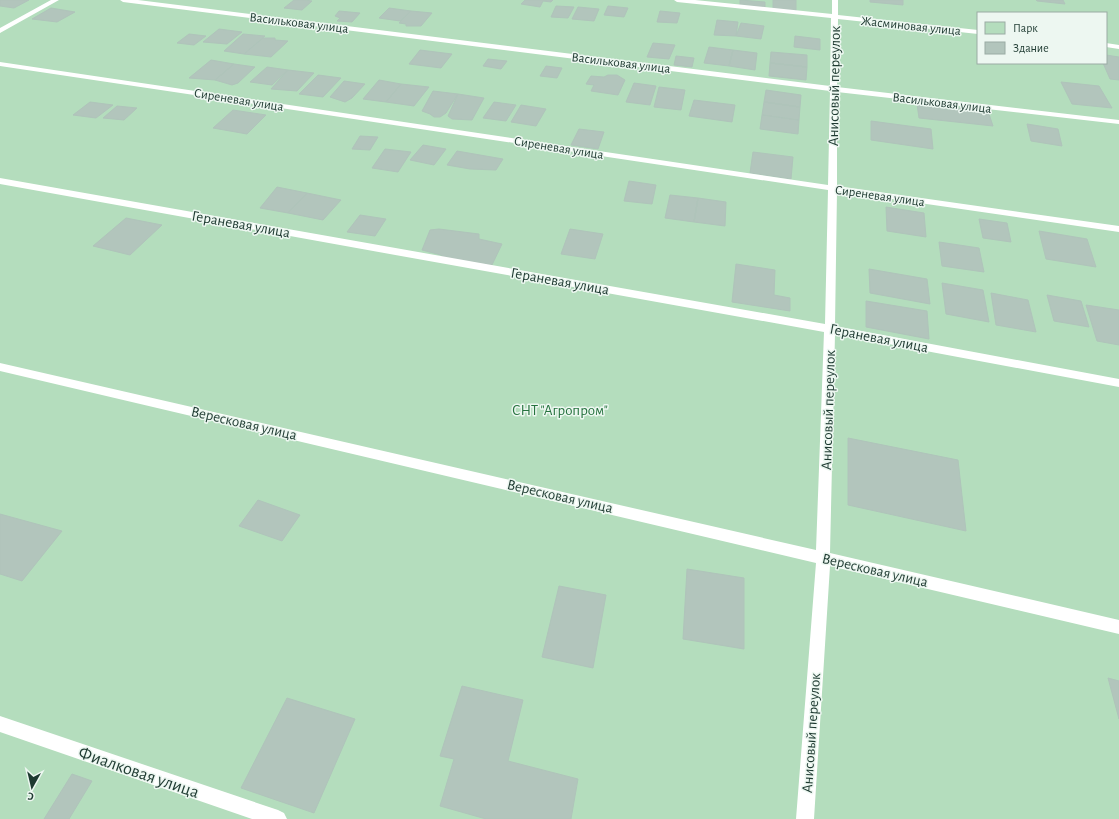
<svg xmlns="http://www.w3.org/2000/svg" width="1119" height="819" font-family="'Alegreya Sans',sans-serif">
	<rect width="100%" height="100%" fill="#ddeae3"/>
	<!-- green -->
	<path fill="#b4ddbd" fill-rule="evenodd" d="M0 0H1119V819H0ZM978 13H1106V63H978Z"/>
	<!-- building -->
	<path fill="#b2c5bc" stroke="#afc4ba" d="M0 0H29L14 8 0 6Z
		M294 0H305L312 1 302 10 284 8Z
		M525 0H553L551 2 543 1 540 7 521 4Z
		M740 0 765 2V8L740 6Z
		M773 0H796V11L773 9Z
		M870 0H903V5L870 2Z
		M1036 0H1063L1065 4 1037 1Z
		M556 6 574 7 568 18 551 17Z
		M608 6 628 8 624 17 604 15Z
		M578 7 599 9 594 21 572 19Z
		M51 8 75 12 57 22 32 19Z
		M389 8 411 11 400 21 379 18Z
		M339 11 360 13 352 22 337 21 340 18 335 16Z
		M411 11 432 13 421 26H406V24L399 23Z
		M660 11 680 13 677 23 657 22Z
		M717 20 738 22 736 36 714 35Z
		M741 23 764 26 761 39 736 36Z
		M219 29 242 32 227 44 203 42Z
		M189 34 206 36 194 45 177 43Z
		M243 34 265 36 244 54 224 51Z
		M795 36 820 39V50L794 47Z
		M263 38H275V40L288 41 271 57 244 54Z
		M653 43 675 45 669 59 647 57Z
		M709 47 733 50 729 66 704 63Z
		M420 50 452 54 441 68 409 64Z
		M733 50 757 53 755 70 729 66Z
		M771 52 807 55V67L770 63Z
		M1106 55 1119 57V80L1110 79 1103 63H1106Z
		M676 56 694 58 692 67 674 65Z
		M488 59 507 61 501 69 483 66Z
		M211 60 234 64 215 80 189 78Z
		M770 63 807 67 806 80 769 76Z
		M234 64 255 67 238 83 232 85 215 80Z
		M546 66 562 68 557 78 540 76Z
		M267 67 288 70 272 85 250 82Z
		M288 70 314 73 297 91 271 89Z
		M318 75 341 78 323 97 299 94Z
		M608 75H617L625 80 618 95 591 91 594 85 586 84 591 76 604 77Z
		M379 80 401 84 386 102 363 99Z
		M344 81 365 84 352 98 345 102 330 97Z
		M1061 82 1099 86 1112 108 1072 104Z
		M634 83 656 86 650 105 626 102Z
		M401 84 429 87 414 106 386 102Z
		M659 87 685 90 681 110 654 107Z
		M766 90 801 95 800 107 764 102Z
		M433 91 458 94 446 113 440 117H434L430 114 422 111Z
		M458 94 484 98 472 120 452 119 448 116Z
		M694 100 735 105 732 122 689 116Z
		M90 102 113 105 96 118 73 115Z
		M494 102 516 105 506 121 483 118Z
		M764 102 800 107 799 120 762 115Z
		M917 104 988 111 993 126 919 118Z
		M521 105 546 109 536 126 511 122Z
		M117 106 137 108 124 120 103 118Z
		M233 110 266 115 247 134 213 128Z
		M762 115 799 120 798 134 760 129Z
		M871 121 931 129 933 149 871 140Z
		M1027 124 1058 129 1062 146 1031 141Z
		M579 129 604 132 598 149 571 145Z
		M360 136 378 137 370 150 352 149Z
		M423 145 446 149 434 165 410 160Z
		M385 149 411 152 398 172 372 168Z
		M457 151 503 159 496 170 470 169 447 165Z
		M753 152 793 157 791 179 750 173Z
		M629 181 656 185 652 204 624 201Z
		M277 187 307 193 288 213 260 208Z
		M307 193 341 200 323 220 288 213Z
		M670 195 698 198 694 222 665 218Z
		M698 198 726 202 725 226 694 222Z
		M886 207 924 213 926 237 887 231Z
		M360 215 386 219 375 236 347 232Z
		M126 218 162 225 130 255 93 246Z
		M979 219 1007 223 1011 242 983 238Z
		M439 229 479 234V239L502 244 492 265 469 263 444 259 441 255 422 250 430 230Z
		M570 229 603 234 595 259 561 254Z
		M1039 231 1087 239 1096 267 1046 259Z
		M939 242 979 248 984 272 942 266Z
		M736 264 775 270 774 295 790 298V311L732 302Z
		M869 269 927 279 930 304 870 293Z
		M942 283 983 290 989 322 946 314Z
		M991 293 1028 300 1036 332 996 325Z
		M1047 295 1081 301 1089 327 1054 321Z
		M866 301 927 311 929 339 866 327Z
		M1086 305 1119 310V345L1097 341Z
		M848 438 958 460 966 531 848 505Z
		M258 500 300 515 282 541 239 526Z
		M0 514 62 531 22 581 0 574Z
		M687 569 744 578V649L683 639Z
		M559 586 606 595 593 668 542 657Z
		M1108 678 1119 681V719Z
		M462 686 523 700 508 761 578 779 571 819H486L440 806 454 759 440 756Z
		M287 698 355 719 314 813 241 788Z
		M72 774 92 781 69 819H44Z"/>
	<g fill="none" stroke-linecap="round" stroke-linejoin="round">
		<!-- service -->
		<path fill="#fff" fill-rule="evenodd" d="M51 0H59L0 33V28Z
			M120 0H138L830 86 831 18 677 2 674 0H695L832 14V0H838V15L978 30V34L838 19 837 87 1119 120V124L837 92V186L1119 226V232L837 191 835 326 1119 379V387L835 334 830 553 1119 620V634L830 566 814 819H796L816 563 0 371V363L816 550 824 332 0 184V178L825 324 828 190 0 66V62L828 185 830 91 123 2Z
			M1106 43 1119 45V49L1106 47Z
			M0 716 278 810 284 813 287 819H252L0 732Z"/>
	</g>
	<g text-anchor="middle" stroke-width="3" stroke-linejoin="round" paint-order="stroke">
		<!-- far-street labels -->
		<g font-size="13" fill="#1e3a31" stroke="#edf7f1">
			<text transform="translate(299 22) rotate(7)" y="5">Васильковая улица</text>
			<text transform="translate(911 25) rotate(6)" y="5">Жасминовая улица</text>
			<text transform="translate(621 62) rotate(7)" y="5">Васильковая улица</text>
			<text transform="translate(239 99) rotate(9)" y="5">Сиреневая улица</text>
			<text transform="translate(942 102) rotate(7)" y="5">Васильковая улица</text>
			<text transform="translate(559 147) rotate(9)" y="5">Сиреневая улица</text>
			<text transform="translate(880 195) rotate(8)" y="5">Сиреневая улица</text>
		</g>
		<!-- street labels -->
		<g font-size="15" fill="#1e3a31" stroke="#edf7f1">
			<text transform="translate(834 86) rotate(-89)" y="5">Анисовый переулок</text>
			<text transform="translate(241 224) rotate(10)" y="5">Гераневая улица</text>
			<text transform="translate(560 281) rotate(10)" y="5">Гераневая улица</text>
			<text transform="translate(879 338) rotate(11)" y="5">Гераневая улица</text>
			<text transform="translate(828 410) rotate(-88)" y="5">Анисовый переулок</text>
			<text transform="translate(244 423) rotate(13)" y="5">Вересковая улица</text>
			<text transform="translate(560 496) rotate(13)" y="5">Вересковая улица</text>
			<text transform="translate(875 570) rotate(13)" y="5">Вересковая улица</text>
			<text transform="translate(811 733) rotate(-86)" y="5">Анисовый переулок</text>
		</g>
		<!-- park labels -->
		<g font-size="15" fill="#26733f" stroke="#edf7f1">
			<text x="560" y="415">СНТ "Агропром"</text>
		</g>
		<!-- near-street labels -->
		<g font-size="18" fill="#1e3a31" stroke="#edf7f1">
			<text transform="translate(139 772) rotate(19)" y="6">Фиалковая улица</text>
		</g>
	</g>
	<!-- legend -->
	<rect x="977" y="12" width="130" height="52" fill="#edf7f1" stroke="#9aaba4"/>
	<rect x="985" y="22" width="20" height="12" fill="#b4ddbd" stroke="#9aaba4"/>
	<text x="1013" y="32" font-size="12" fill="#1e3a31">Парк</text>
	<rect x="985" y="42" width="20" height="12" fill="#b2c5bc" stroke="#9aaba4"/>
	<text x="1013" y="52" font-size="12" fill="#1e3a31">Здание</text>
	<!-- north arrow -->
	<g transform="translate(32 787) rotate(188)" stroke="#edf7f1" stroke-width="3" paint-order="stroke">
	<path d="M0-3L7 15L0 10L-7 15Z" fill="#1e3a31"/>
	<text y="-6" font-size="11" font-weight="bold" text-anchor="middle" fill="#1e3a31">С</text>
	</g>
</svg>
